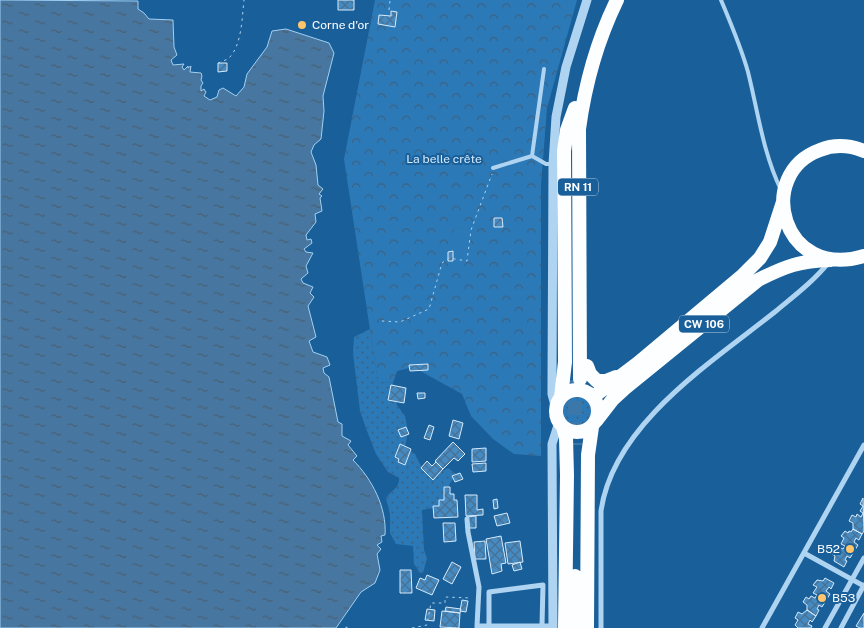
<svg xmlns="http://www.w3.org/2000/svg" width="864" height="628" font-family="'Public Sans',sans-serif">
	<defs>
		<pattern id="grass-dots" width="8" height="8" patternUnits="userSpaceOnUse" patternTransform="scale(1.25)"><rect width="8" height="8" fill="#2c79b7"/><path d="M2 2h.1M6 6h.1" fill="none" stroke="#3c6282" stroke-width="1.8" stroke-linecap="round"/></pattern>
		<pattern id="forest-crowns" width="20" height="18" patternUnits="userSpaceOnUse" patternTransform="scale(1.25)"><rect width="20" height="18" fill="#2c79b7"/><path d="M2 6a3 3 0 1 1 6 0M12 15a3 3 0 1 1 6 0" fill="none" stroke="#3c6282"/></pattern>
		<pattern id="water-ripples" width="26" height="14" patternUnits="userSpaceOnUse" patternTransform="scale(1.25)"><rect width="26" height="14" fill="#4777a0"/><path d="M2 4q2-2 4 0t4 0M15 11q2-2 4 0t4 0" fill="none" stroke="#4a5f72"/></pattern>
		<pattern id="building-cross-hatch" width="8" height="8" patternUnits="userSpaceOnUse" patternTransform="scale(1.25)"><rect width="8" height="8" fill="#468ac2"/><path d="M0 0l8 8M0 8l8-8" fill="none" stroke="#487193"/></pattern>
	</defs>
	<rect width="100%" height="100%" fill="#195f9a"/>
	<!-- grass -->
	<path fill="url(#grass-dots)" d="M370 329 378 382 393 383 397 405 405 416 408 432 405 447 415 454 421 466 432 472H441L448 468 456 474 449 485 448 496 438 507 422 510 424 550 427 558 423 573H420L414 564 413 546 396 544 390 533V514L386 498C391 490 400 488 399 478L388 472 376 454 367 431 360 411 353 353 354 337Z
		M562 412a15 15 0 1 1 30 0a15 15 0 1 1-30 0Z"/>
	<!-- forest -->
	<path fill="url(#forest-crowns)" d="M375 0H577L547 108 541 185V456L514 454 493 439 471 416 462 394 413 367 397 371 393 383 378 382 344 159Z"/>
	<!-- garden -->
	<path fill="#2c79b7" d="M454 228 471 230 467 261 449 258Z"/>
	<!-- water -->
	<path fill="url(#water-ripples)" stroke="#a1d0f3" d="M0 0 138 1V9L144 13 149 19 173 20 174 47 177 55 171 60 173 65 184 64 182 67 184 70 188 66V68L191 66 190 72 201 73 202 76 201 80 203 83 201 86V91L204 89 206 92 204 96 210 100 217 97 219 90 223 88 236 96 244 87 247 74 267 47 272 31 286 29 329 43 334 53 323 96 324 111 321 139 314 145 311 152 316 165 318 185 323 189 319 194 322 196 320 198 322 211 315 214 316 222 306 235 307 240 311 239 312 243 304 249 306 252 313 253 306 266 308 273 301 279 303 283 313 287 310 293 314 297 308 306 316 337 309 341 313 352 327 357 330 365 323 368 324 373 329 377 338 422 342 424V436L351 441 348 445 357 456 353 460C372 479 387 508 385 535L381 536 382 542 377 545 381 549 377 554 380 570 375 583 361 592 336 628H0Z"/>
	<!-- building -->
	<path fill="url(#building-cross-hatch)" stroke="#d5ebfc" d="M338 0H354V10H338Z
		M391 11 397 12 395 27 378 24 379 15 391 16Z
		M218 63H227V71L218 72Z
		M494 218H502L503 227H494Z
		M453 251V261H448V252Z
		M428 364V370L410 371 409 365Z
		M391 385 406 388 404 403 388 400Z
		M417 393H425V398L418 399Z
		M453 420 463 423 459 439 449 436Z
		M429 425 434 427 430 440 424 438Z
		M406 427 409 434 401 437 398 430Z
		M453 442 465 454 458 461 454 458 443 469 435 461Z
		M400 444 411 449 405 465 398 462 399 459 395 457Z
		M486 448V461L472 462V449Z
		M427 461 432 466 436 462 443 469 433 480 421 468Z
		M486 463V471L473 472 472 464Z
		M460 473 463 479 455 482 452 476Z
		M444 487H450V494H454V500H457L458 517 434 518 433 506H439V500H444Z
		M465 495H477V510L483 509V515L466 516Z
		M863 498 864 531 862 534 853 529V523L849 521 852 515 856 517 857 514 861 517 863 513 860 511 863 506 860 504Z
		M497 499 498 508 494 509 493 500Z
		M507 513 510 523 497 526 494 516Z
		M476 516V528H466V517Z
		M443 523H455L456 541 444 542Z
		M853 529 862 534 859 540 856 538 854 542 858 545 850 558 847 556 845 560 847 561 844 567 834 561 835 556 831 553 834 548 837 550 839 547 843 549 845 546 841 544 844 538 841 536 845 531 848 533 849 531 851 532Z
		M501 536 506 563 501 564 502 571 492 574 486 539Z
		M485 541 486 559H475L474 542Z
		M520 541 523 562 508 564 505 543Z
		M452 562 461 567 452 584 443 579Z
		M520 562 522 569 514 571 512 565Z
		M400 570H411L412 593H400Z
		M427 575 439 580 432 595 416 588 420 578 425 580Z
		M825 578 834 583 831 589 829 587 826 591 830 594 822 607 819 605 817 609 819 610 816 616 807 610V605L803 602 806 597 809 599 811 596 815 598 817 595 813 593 817 587 813 585 817 580 823 581Z
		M462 600 468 601 466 612 460 611Z
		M446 607 461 609 460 613 445 611Z
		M427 609 435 610 434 621 425 620Z
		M807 610 816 616 812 622 810 620 808 624 812 626 811 628H798L795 625 798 620 795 618 798 612 802 614Z
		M442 611 460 613 459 628 440 627Z
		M864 613V628H860L856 626Z"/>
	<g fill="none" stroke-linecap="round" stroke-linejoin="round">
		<!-- trunk-tunnel -->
		<path stroke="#3c77a9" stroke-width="14" stroke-dasharray="14 7" stroke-linecap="butt" d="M575 380V445"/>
		<!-- path -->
		<path stroke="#aed4f1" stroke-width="1" stroke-dasharray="2.5 4" stroke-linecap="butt" d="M389 10 390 0
			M218 63C221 62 226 60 229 58 242 45 242 17 244 0
			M382 321 400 322 429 309 442 263 449 258 467 261 471 230 492 174
			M346 628V627L350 628
			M412 628 427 625 431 603H445V597L471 598"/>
		<!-- service -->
		<path stroke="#aed4f1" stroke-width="4" d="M721 0C731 24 741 47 748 72 758 112 763 153 781 190
			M532 156 544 69
			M532 156 546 164H553
			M493 168 532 156"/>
		<!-- minor -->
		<path stroke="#aed4f1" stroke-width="5" d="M467 519 468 532 479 587 477 626
			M804 553 864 586
			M489 626V592L543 585 542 625
			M477 628V626H553
			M601 628V511C613 424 712 362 776 311 794 296 814 281 829 262
			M762 628 864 445
			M825 628 864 558
			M841 628 864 585"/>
		<!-- tertiary -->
		<path stroke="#aed4f1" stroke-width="9" d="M556 409 552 394V384L553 164 556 117 566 67 587 0
			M553 628 552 444 559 422"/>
		<!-- trunk -->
		<path stroke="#fcfeff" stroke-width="14" d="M864 151C849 145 835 144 820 150 754 174 782 281 864 256
			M587 366 590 374 597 381H606L616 377
			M580 379 579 129C585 85 597 41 617 0
			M556 411a21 21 0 1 1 42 0a21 21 0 1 1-42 0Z
			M561 397 565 362 564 151 567 130 575 108
			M593 397 638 363 743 275 760 258 770 242 783 202
			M596 421 613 399 625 388 758 280C786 266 799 261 831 260
			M563 427 566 438 567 475 565 628
			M575 628V576
			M587 628 588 455 592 427"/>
	</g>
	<!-- markers -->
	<g fill="#ffc66e" stroke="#195f9a" stroke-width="2">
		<circle cx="302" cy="25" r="5"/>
		<circle cx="850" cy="549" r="5"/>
		<circle cx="822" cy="598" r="5"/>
	</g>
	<g text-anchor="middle" stroke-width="4" stroke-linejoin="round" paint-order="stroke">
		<!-- shield labels -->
		<g fill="#195f9a" stroke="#bacfe1" stroke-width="1">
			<rect x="558" y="178.5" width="40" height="17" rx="4"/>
			<rect x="679" y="315.5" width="50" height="17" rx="4"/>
		</g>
		<g font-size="11" font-weight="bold" fill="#fff">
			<text x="578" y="191">RN 11</text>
			<text x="704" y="328">CW 106</text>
		</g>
		<!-- poi labels -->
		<g font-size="12" fill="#fff" stroke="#195f9a" text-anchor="start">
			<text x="312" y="29">Corne d'or</text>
			<text x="840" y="553" text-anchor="end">B52</text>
			<text x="832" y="602">B53</text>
		</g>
		<!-- park labels -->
		<g font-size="12" fill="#d5ebfc" stroke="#195f9a">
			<text x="444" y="163">La belle crête</text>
		</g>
	</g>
</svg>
